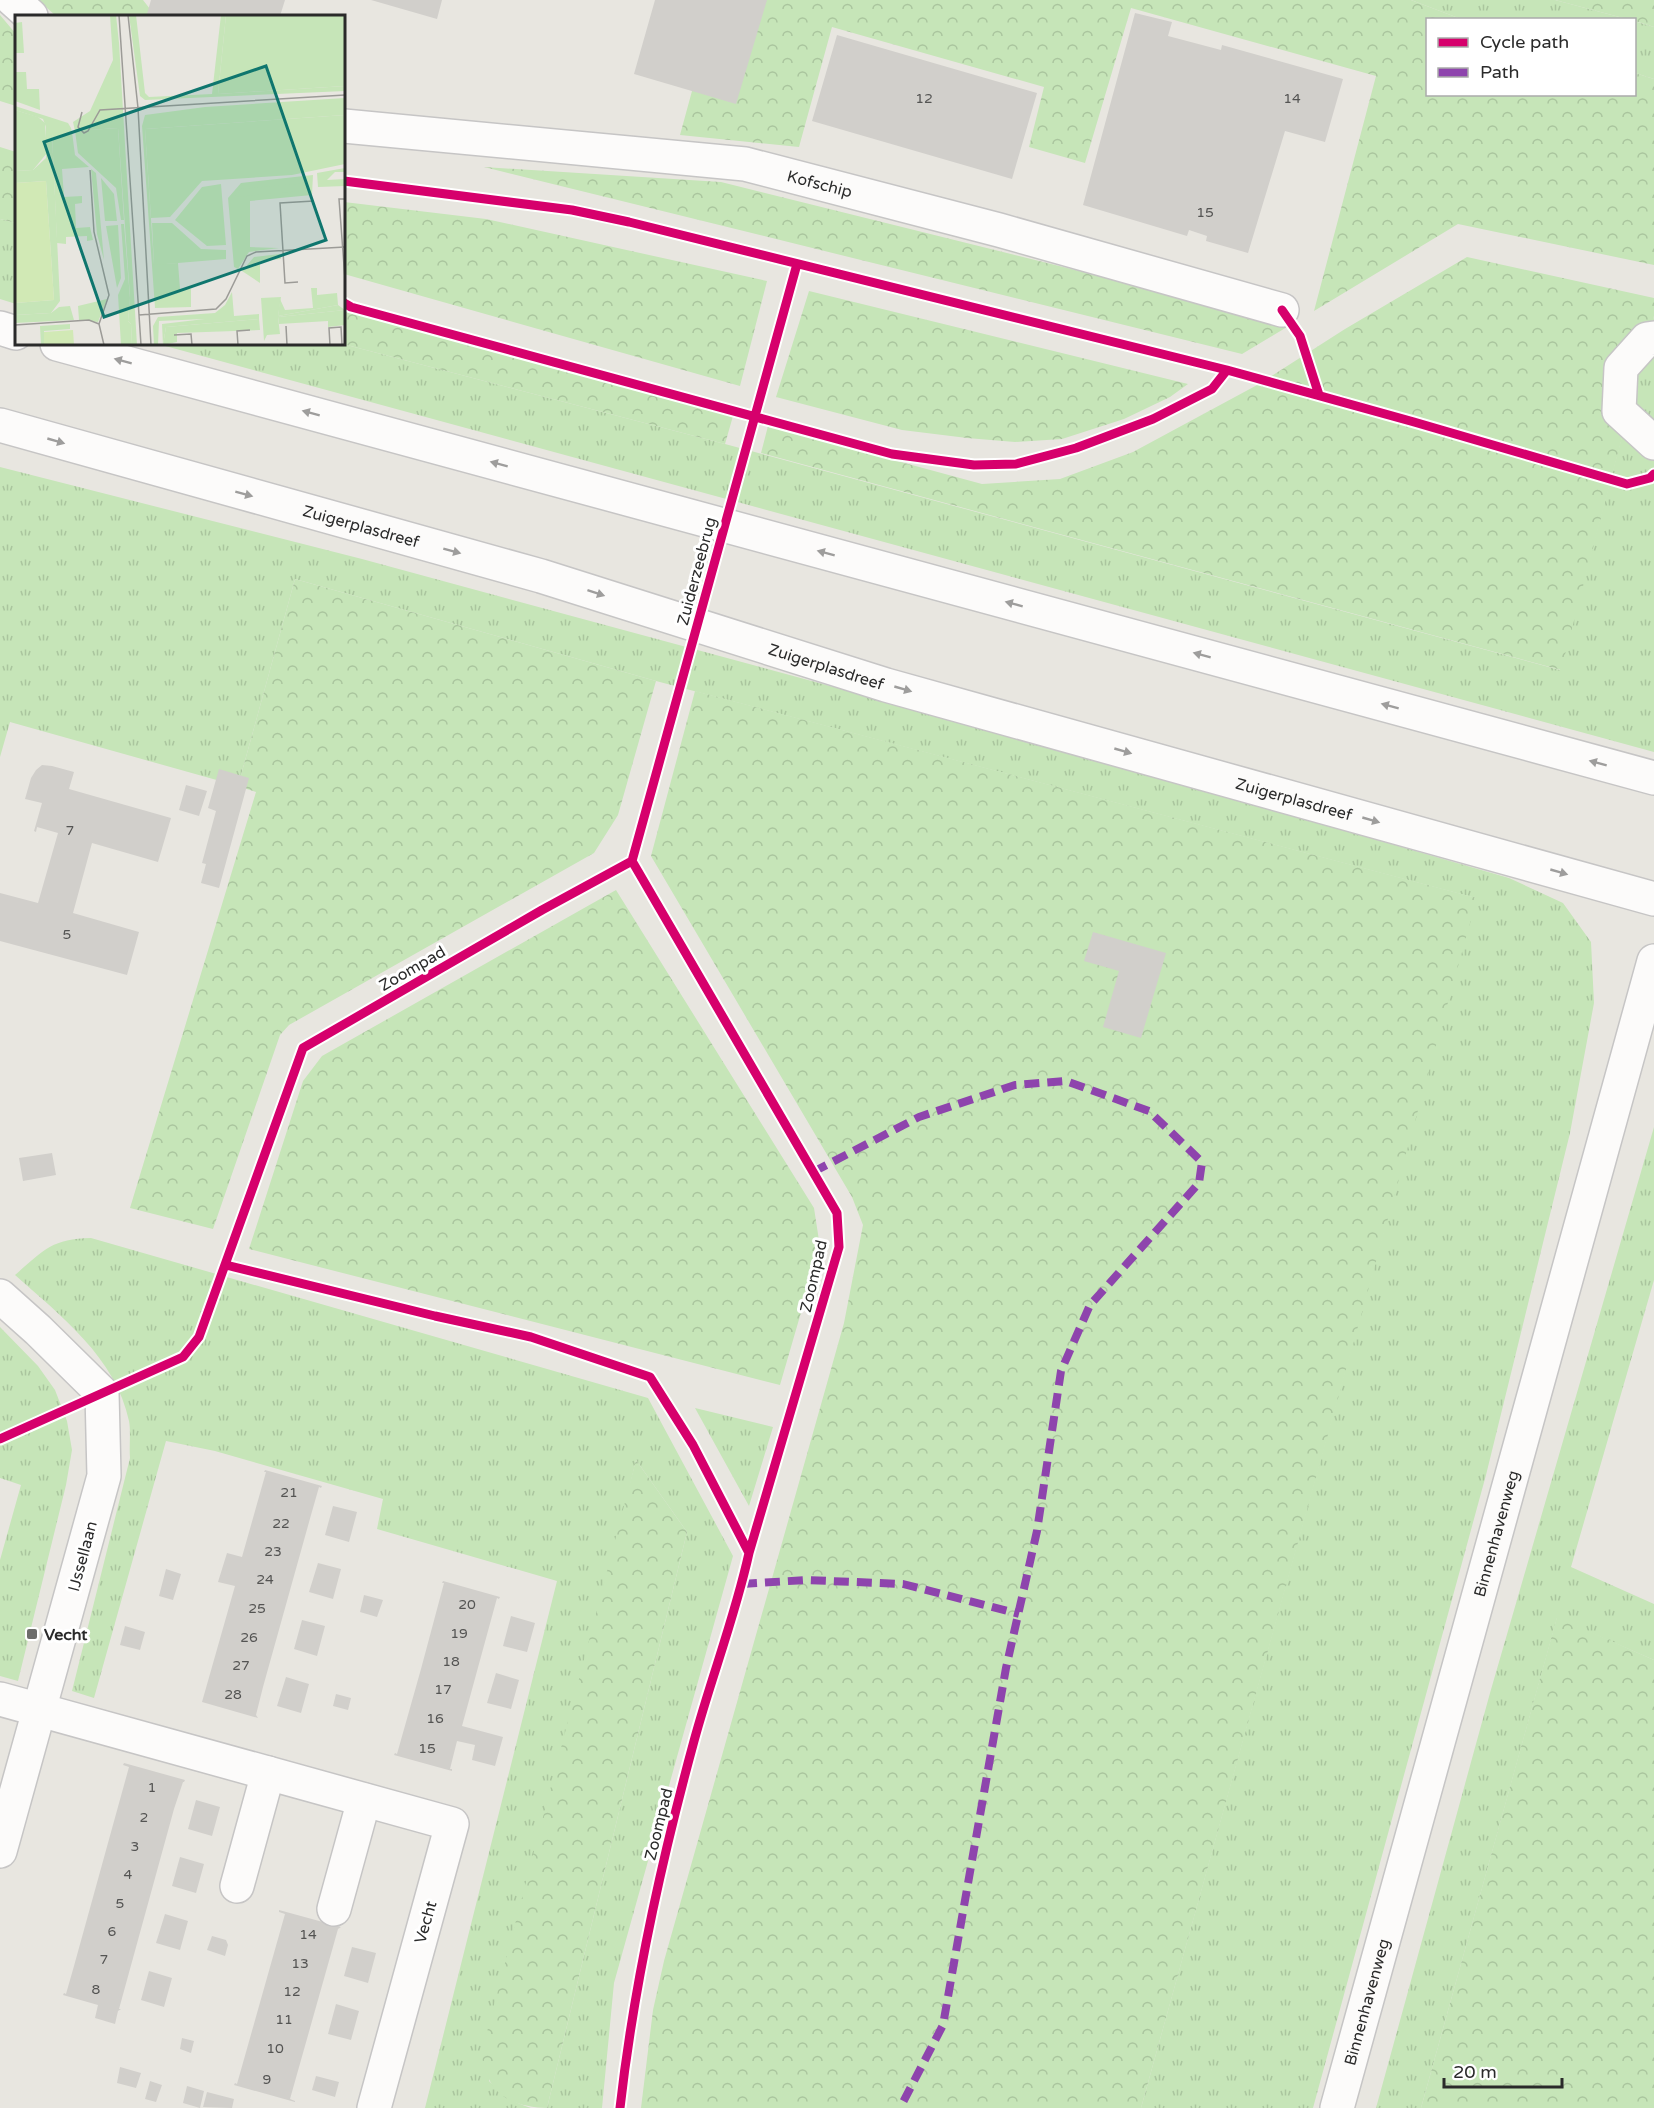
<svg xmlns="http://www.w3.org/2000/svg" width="1654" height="2108" font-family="'Varela Round',sans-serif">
	<defs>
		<pattern id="grass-tufts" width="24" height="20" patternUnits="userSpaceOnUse" patternTransform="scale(1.5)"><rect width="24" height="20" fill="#c6e5b8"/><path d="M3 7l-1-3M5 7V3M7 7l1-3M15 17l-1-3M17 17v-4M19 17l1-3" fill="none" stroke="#aac59e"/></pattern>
		<pattern id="forest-crowns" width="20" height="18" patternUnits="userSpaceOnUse" patternTransform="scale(1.5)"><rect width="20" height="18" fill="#c6e5b8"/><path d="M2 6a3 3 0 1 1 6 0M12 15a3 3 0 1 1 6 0" fill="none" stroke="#aac59e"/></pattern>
	</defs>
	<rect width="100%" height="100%" fill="#e8e6e0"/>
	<!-- grass -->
	<path fill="url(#grass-tufts)" d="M1411 0H1555L1627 19H1461Z
		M1634 21 1654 27V79L1635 73Z
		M0 219 16 223V304L0 299Z
		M1654 316V752L158 344H343L725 444 1560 670Z
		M0 467 362 559 1051 746 1509 878 1563 903 1591 942 1594 1003 1570 1133 1486 1475 1313 2108H1141L1476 898 656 681 295 579 238 786 10 722 0 757Z
		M1654 1127V1280L1571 1567 1654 1604V1660L1557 1618 1421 2108H1376L1490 1693Z
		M91 1238 648 1398 733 1556 614 1983 602 2108H547L687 1532 636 1460 489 2081C502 2095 513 2102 531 2108H425L557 1581 377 1529 383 1499 215 1451 166 1441 94 1698 72 1691 130 1458C129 1446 131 1432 129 1421 116 1358 60 1315 15 1275 44 1250 51 1239 91 1238Z
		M0 1327 38 1366 55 1390 67 1421 72 1450 66 1485 18 1681 0 1676V1560L21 1485 0 1478Z
		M695 1408 773 1427 749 1506Z"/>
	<!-- forest -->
	<path fill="url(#forest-crowns)" d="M38 0H143L150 9 149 14 156 16H56Z
		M759 0H1411L1461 19 1428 20V94H1634L1635 73 1654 79V265L1458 224 1314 311 1376 76 1131 8 1085 163 1029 147 1044 87 832 27 799 147 680 135 695 80Z
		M1555 0H1654V27L1635 21 1634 20 1627 19Z
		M0 15 16 34V106L0 101Z
		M0 147 16 152V223L0 219Z
		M484 167 721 182 1292 324 1242 354Z
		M344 202 486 219 767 281 740 386 344 274Z
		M1467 257 1654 298V316L1561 670 761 453 768 426 982 484 1060 479 1133 452 1259 384 1345 329Z
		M809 291 1188 384 1170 397 1124 419 1062 439 1015 442 967 438 902 430 776 397Z
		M344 311 733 416 725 444 343 344Z
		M295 579 656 681 618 815 594 853 289 1025 280 1035 213 1229 130 1208 256 792 238 786Z
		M695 691 1477 898 1141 2108H641L653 2010 664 1961 844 1323 863 1225 852 1197 651 856Z
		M616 890 814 1208 820 1247 780 1385 249 1249 303 1081 322 1056Z
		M636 1460 687 1532 547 2108C526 2108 498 2101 489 2079 485 2072 484 2063 481 2055Z
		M1557 1617 1654 1660V2108H1421Z"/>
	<!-- building -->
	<path fill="#d1cfcb" d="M151 0H285L280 16H157L147 14Z
		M371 0H442L437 19Z
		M655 0H767L736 104 634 74Z
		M1135 13 1172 22 1168 36 1221 50 1222 45 1343 79 1325 142 1285 131 1248 253 1206 241 1207 236 1189 230 1187 236 1083 205Z
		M837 35 1037 93 1012 179 812 121Z
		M42 765 52 766 74 772 69 789 171 818 158 862 92 843 73 913 139 932 127 975 0 941V893L38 903 58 833 37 827 36 832 34 831 42 803 25 799 31 778 36 770Z
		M219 769 249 778 219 888 201 883 206 864 202 863 216 811 208 808Z
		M186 785 207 791 199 816 179 810Z
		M1093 932 1166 953 1141 1038 1103 1027 1119 971 1084 961Z
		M52 1153 56 1175 23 1181 19 1158Z
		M265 1470 322 1486 321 1488 319 1487 311 1515 263 1687 256 1715 258 1718 202 1702 235 1586 218 1582 227 1553 242 1557 266 1472H264Z
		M333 1506 357 1512 349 1542 325 1535Z
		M318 1563 341 1569 333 1599 309 1592Z
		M166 1569 181 1574 173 1600 159 1596Z
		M443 1581 500 1597 499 1599 497 1598 462 1726 503 1737 495 1766 472 1760 475 1745 457 1741 450 1769H452V1771L394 1755 395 1753 397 1754 421 1669 444 1583H442Z
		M364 1595 383 1600 377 1617 360 1612Z
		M511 1616 535 1623 527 1652 503 1646Z
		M302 1620 325 1626 317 1656 294 1649Z
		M125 1626 145 1632 140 1650 120 1645Z
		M496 1673 519 1680 511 1709 487 1703Z
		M286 1677 309 1684 301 1713 277 1706Z
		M336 1694 351 1698 348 1710 333 1706Z
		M124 1763 185 1780 184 1782H183L174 1809 119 2009H121L118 2011 115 2024 95 2018 98 2005 63 1995 64 1993 66 1994 74 1966 129 1767 123 1765Z
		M196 1800 220 1807 212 1836 188 1829Z
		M180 1857 204 1864 196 1893 172 1886Z
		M279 1910 341 1927 338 1929 290 2099 295 2101V2102L234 2085 235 2083 237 2084 285 1914 279 1912Z
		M165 1914 188 1921 180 1950 156 1943Z
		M212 1936 226 1940 228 1945 225 1956 207 1950Z
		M352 1947 376 1953 368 1983 344 1976Z
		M149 1971 172 1978 164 2007 141 2000Z
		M336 2004 359 2011 351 2040 328 2034Z
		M182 2038 194 2041 191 2053 180 2049Z
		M120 2067 141 2073 136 2088 117 2083Z
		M316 2076 339 2082 335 2097 312 2090Z
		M150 2081 162 2085 156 2102 145 2099Z
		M187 2086 204 2091 200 2108 183 2103Z
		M207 2092 234 2099 232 2108 203 2107Z"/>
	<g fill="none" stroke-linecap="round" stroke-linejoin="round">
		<!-- street casing -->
		<g stroke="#c6c5c5" stroke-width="36">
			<g id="street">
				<path d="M13 0 31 16"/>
				<path id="s1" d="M344 126 745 164 999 230 1282 310"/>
				<path d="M1654 338 1647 339 1621 368 1619 411 1654 443"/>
				<path d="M0 1699 452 1824 374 2108"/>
				<path d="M237 1886 268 1773"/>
				<path d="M334 1909 364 1800"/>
			</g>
		</g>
		<!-- secondary casing -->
		<g stroke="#c6c5c5" stroke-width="36">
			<g id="secondary">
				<path d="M0 328 16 333"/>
				<path d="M57 344 1654 778"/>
				<path id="s2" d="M0 425 541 576 886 685 1654 899"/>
				<path d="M0 1296 38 1330 102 1393 104 1476 0 1851"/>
				<path id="s3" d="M1337 2108 1654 961"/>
			</g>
		</g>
		<!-- street -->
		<use href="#street" stroke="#fcfbfa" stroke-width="33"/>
		<!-- secondary -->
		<use href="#secondary" stroke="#fcfbfa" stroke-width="33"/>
		<!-- quiet -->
		<path stroke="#8e44ad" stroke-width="8" stroke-dasharray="15 8" stroke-linecap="butt" d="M813 1172 919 1117 1015 1085 1066 1081 1149 1111 1202 1162 1199 1183 1090 1305 1061 1371 1037 1531 1006 1668 943 2025 900 2108
			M742 1584 806 1580 903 1584 1019 1614"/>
		<!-- cycleway casing -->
		<g stroke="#fff" stroke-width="13">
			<path id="cycleway" d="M344 181 572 210 629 222 1227 370 1414 422 1627 484 1650 478 1654 474
				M344 303 351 307 892 454 974 465 1016 464 1076 448 1153 419 1212 389 1227 370
				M1282 310 1300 336 1319 395
				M632 861 797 264
				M226 1265 435 1316 531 1337 650 1377 693 1445 749 1553
				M0 1439 183 1357 199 1337 303 1048 542 910 632 861
				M620 2108C634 1984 661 1862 694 1741 711 1678 735 1617 749 1553L839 1247 837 1213 632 861"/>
		</g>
		<!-- cycleway -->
		<use href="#cycleway" stroke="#d6006c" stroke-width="9"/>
	</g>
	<!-- one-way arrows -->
	<defs><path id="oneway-solid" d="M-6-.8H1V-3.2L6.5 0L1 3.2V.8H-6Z" transform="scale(1.5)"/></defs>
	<g fill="#9e9d9c">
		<use href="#oneway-solid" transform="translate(123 361) rotate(-165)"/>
		<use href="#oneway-solid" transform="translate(311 413) rotate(-165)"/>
		<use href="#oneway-solid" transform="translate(56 441) rotate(16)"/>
		<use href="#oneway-solid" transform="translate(499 464) rotate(-165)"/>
		<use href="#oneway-solid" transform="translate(244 494) rotate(15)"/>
		<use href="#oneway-solid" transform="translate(452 551) rotate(15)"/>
		<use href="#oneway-solid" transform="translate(826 553) rotate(-165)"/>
		<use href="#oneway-solid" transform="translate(596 593) rotate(18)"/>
		<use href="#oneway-solid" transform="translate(1014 604) rotate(-165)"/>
		<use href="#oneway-solid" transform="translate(1202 655) rotate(-165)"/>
		<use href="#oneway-solid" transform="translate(903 689) rotate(16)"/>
		<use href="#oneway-solid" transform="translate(1390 706) rotate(-165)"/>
		<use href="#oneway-solid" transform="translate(1123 751) rotate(16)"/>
		<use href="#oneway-solid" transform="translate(1598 763) rotate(-165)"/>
		<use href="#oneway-solid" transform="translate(1371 820) rotate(16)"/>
		<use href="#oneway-solid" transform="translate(1559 872) rotate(16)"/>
	</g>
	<!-- markers -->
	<rect fill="#6c6c6a" stroke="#fff" stroke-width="2" x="26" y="1628" width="12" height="12" rx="3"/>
	<g text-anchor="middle" stroke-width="6" stroke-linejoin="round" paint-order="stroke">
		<!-- number labels -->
		<g font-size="14" fill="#545453">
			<text x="924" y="103">12</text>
			<text x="1292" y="103">14</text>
			<text x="1205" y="217">15</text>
			<text x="70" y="835">7</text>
			<text x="67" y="939">5</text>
			<text x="289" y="1497">21</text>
			<text x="281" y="1528">22</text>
			<text x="273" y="1556">23</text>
			<text x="265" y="1584">24</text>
			<text x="467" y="1609">20</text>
			<text x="257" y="1613">25</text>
			<text x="459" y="1638">19</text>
			<text x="249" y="1642">26</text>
			<text x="451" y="1666">18</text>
			<text x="241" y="1670">27</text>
			<text x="443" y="1694">17</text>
			<text x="233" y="1699">28</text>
			<text x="435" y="1723">16</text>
			<text x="427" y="1753">15</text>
			<text x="152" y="1792">1</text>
			<text x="144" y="1822">2</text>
			<text x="135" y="1851">3</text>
			<text x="128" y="1879">4</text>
			<text x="120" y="1908">5</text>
			<text x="112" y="1936">6</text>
			<text x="308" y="1939">14</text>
			<text x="104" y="1964">7</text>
			<text x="300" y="1968">13</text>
			<text x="96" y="1994">8</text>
			<text x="292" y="1996">12</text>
			<text x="284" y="2024">11</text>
			<text x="275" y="2053">10</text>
			<text x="267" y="2084">9</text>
		</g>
		<!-- street labels -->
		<g font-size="16" fill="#2a2a2a" stroke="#fff">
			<text dy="6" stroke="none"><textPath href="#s1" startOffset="480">Kofschip</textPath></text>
			<text dy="6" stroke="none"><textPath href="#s2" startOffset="375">Zuigerplasdreef</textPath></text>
			<text transform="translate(696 571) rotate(-75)" y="6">Zuiderzeebrug</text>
			<text dy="6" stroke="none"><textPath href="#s2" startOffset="861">Zuigerplasdreef</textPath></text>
			<text dy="6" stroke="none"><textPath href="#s2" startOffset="1347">Zuigerplasdreef</textPath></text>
			<text transform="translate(412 968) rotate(-30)" y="6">Zoompad</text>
			<text transform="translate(813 1276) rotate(-77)" y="6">Zoompad</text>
			<text dy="6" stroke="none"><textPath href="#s3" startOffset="596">Binnenhavenweg</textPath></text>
			<text transform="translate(82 1556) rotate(-75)" y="6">IJssellaan</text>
			<text transform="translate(658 1824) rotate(-76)" y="6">Zoompad</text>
			<text transform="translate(425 1922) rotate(-74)" y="6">Vecht</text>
			<text dy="6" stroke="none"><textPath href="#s3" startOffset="110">Binnenhavenweg</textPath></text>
		</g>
		<!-- poi labels -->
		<g font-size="16" font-weight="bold" fill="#2a2a2a" stroke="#fff" text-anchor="start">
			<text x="44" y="1640">Vecht</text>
		</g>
	</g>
	<!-- overview -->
	<g transform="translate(15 15)">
		<rect width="330" height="330" fill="#e8e6e0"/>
		<path d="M95 0H101L104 28 122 330H117L116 309 113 306 115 282 103 113 60 116 58 107 75 96 98 45ZM114 0H121L130 78 134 82 197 79 206 0H211L203 79 330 71V76L130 85 125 81ZM330 83V100L130 114 139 249 163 248 165 274H176V292L140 293 127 111 130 100 190 92ZM0 91 53 108 56 113 57 117 37 119 45 286 36 298 0 300V288L39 285 31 166 0 168V156L18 155 31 143V112L28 104 0 95ZM330 153V157H320L312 165 330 164V171L303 172 302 158ZM298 160 297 180 235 186V232L264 233 234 237 223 254 219 252 213 183 226 168ZM265 239 266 244 245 246V268L227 256 239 242ZM217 277 219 301 244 299V304L151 312 148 330 147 309 190 304 144 306 143 330H139L138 311 143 302 200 298 210 290ZM266 282 263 301 323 290 330 295 263 302 265 319 252 320 249 326 246 283Z" fill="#c6e5b8"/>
		<path d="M211 0H330V71L203 79ZM7 7 9 38H0V8ZM0 57H11L12 74H24L25 95 0 86ZM0 95 23 102 30 108 32 138 18 155 0 156ZM330 100V149L277 160 187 166 155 202 136 203 130 114ZM103 113 109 205H106L101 173 63 138 60 116ZM57 117 60 140 74 152 47 154 49 182 67 181V188L60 189 61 213 75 212 78 225 72 226V221L51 222V229L42 228 37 118ZM76 154 81 158 89 245 82 219ZM86 163 99 179 102 206H90ZM292 168 288 176 220 182 225 174ZM206 169 211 230 192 231 160 205 187 172ZM137 208H157L186 234 211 235V244L139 250ZM106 209H109L115 283 113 306 116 309 117 330H106L103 280 110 264ZM103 210 106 263 102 273 91 211ZM296 273H302V280L322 278 323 290 263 301 265 284 270 295 298 293ZM92 284 83 307 64 305 63 291ZM55 291 59 305 0 308V300L36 298 44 292ZM330 295V310L313 312V306L264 309 263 302ZM244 304 245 315 162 318V327L148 330 151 312ZM55 309V314L29 316V330H26L25 311Z" fill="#c6e5b8"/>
		<path d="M31 166 39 285 0 288V168ZM58 315 59 330H29V317Z" fill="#d1e9b5"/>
		<path fill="none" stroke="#9c9b97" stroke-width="1.5" d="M104 0 126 330M113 0 123 93 136 330M67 97 63 112 69 118 73 116 85 95 330 80M75 155 79 217 94 280 84 309 89 330M330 184H324L330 264M283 267 270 268 265 188 299 186M124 300 201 294 211 284 232 241 241 237 330 232M0 310 74 305 84 309M271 311 272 330M159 320 176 319 177 330M223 330 222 316 235 315M315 330 314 313 326 312 327 330"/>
		<path fill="#0f766e" fill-opacity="0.15" stroke="#0f766e" stroke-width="3" d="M251 51 311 225 89 302 29 127Z"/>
		<rect width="330" height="330" fill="none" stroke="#2a2a2a" stroke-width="3"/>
	</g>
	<!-- legend -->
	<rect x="1426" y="18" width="210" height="78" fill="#ffffff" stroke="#aaaaaa" stroke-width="1.5"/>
	<rect x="1438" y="38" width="30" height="9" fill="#d6006c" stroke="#aaaaaa" stroke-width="1.5"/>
	<text x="1480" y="48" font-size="18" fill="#2a2a2a">Cycle path</text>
	<rect x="1438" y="68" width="30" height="9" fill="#8e44ad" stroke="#aaaaaa" stroke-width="1.5"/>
	<text x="1480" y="78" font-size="18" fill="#2a2a2a">Path</text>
	<!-- scale -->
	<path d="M1444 2078v9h118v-9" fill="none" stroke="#2a2a2a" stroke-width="3"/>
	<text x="1453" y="2078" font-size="18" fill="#2a2a2a" stroke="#ffffff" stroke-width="4.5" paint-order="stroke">20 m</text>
</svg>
